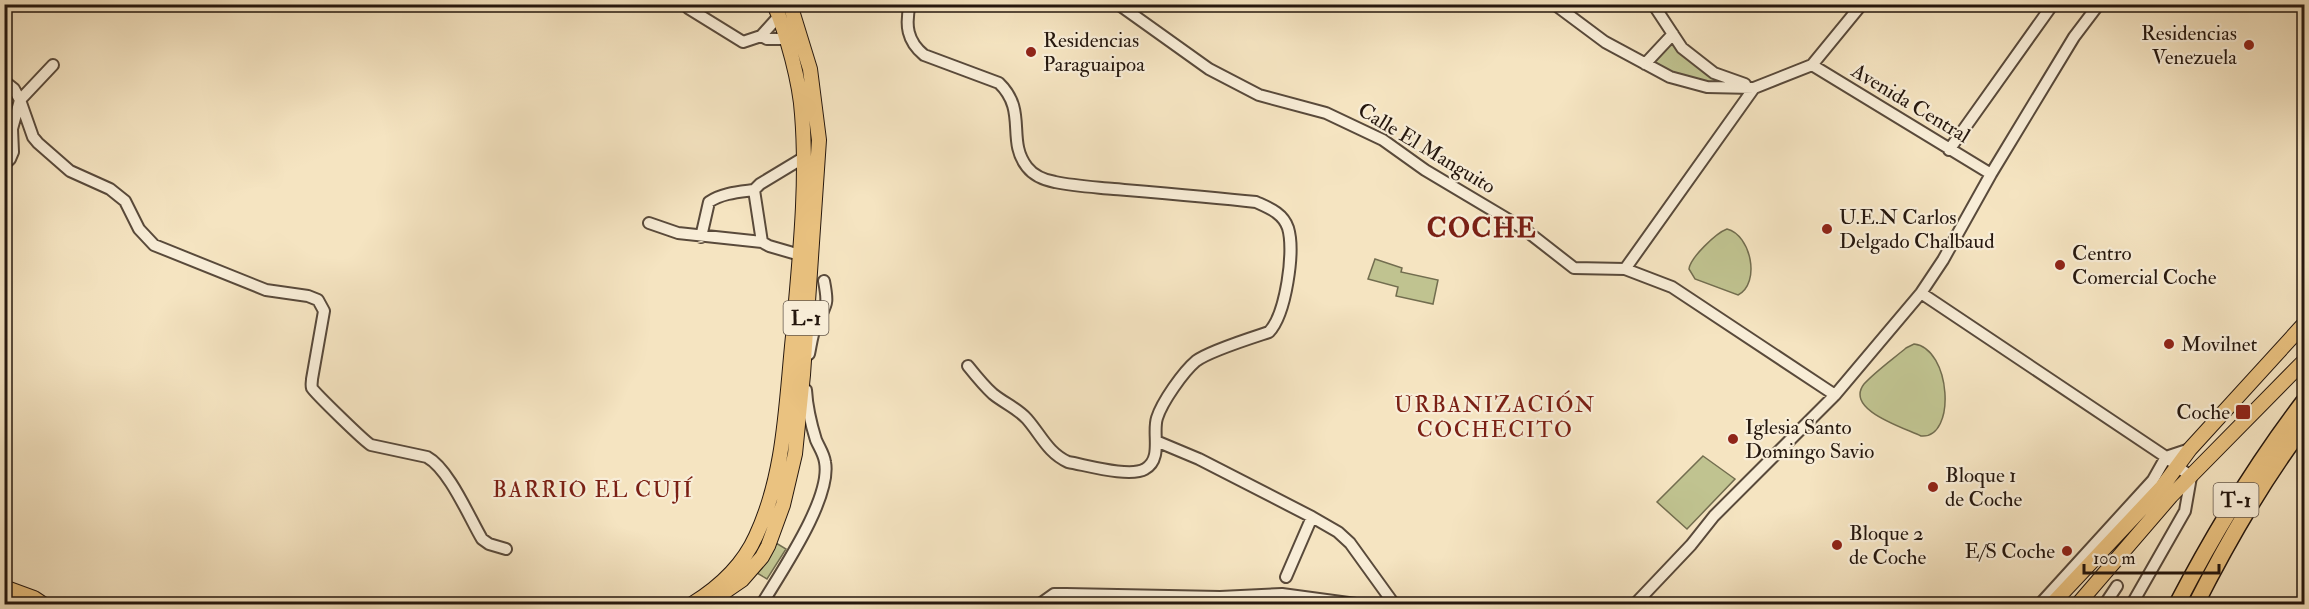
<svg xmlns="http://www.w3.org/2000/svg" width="2309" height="609" font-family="'IM FELL Double Pica',serif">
	<rect width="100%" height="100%" fill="#f5e4c1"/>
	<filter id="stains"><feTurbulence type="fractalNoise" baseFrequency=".00333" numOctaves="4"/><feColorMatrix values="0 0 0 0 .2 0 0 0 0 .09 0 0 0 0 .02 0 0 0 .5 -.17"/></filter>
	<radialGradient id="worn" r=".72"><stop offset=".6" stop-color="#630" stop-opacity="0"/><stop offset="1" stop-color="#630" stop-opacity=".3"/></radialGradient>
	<!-- green -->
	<path fill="#c0c390" stroke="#726d4f" stroke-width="1.5" d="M1672 37 1680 50 1749 87 1707 86 1648 63Z
		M1727 229C1751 235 1761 283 1738 295L1695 279 1689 269C1690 258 1716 233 1727 229Z
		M1375 259 1402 268 1401 272 1438 280 1433 304 1396 296 1398 287 1368 279Z
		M1914 344C1951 348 1957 439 1921 436 1905 428 1844 410 1864 384 1876 371 1893 359 1906 348Z
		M1703 456 1735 479 1687 529 1657 502Z
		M776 543 786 549 767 579 757 573Z"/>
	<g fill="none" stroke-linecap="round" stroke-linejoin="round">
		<!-- minor casing -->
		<g stroke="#594a3b" stroke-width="14">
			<path id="minor" d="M910 4C905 25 907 41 924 55L999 83C1028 111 1006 140 1027 167 1034 176 1044 180 1055 182 1074 186 1094 187 1114 189 1161 193 1209 197 1256 202 1269 208 1283 213 1288 228 1295 251 1286 314 1269 332 1251 338 1209 351 1196 361 1183 372 1162 402 1157 418 1152 433 1163 459 1145 469 1130 478 1086 465 1068 462 1048 453 1041 435 1027 419 1017 408 1004 403 993 394 984 386 976 376 968 366
				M1118 4 1209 69 1259 95 1326 113 1383 140 1425 170 1524 229 1574 268 1625 269 1672 287 1835 395
				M1554 4 1605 42 1670 77 1707 87 1754 88 1812 65 1862 4
				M1653 4 1682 48 1714 73 1745 84
				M688 8 743 42 761 36 779 16
				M761 36 767 39H786
				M1645 64 1673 34
				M1812 65 1991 174
				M4 81 14 89 20 100 33 137 38 143 70 171 110 189 125 201 139 229 154 245 266 290 308 296 318 300 324 311 312 379C312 382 311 385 312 388 315 393 365 442 371 445L427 457C449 469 469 517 482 539L489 544 506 549
				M1949 150 2053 4
				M4 165 10 159 13 152 12 129 20 100 53 65
				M649 223 678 233 762 242 769 246 800 255
				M701 237 709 202C722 193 739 192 754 190
				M762 242 754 190 760 184 803 158
				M1625 269 1754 88
				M1921 293 2166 457 2191 477 2185 511 2132 604
				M809 354C811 345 812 334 816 326 826 303 829 307 824 281
				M1156 441 1199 459 1312 517 1338 532 1350 543 1394 604
				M1286 577 1312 517
				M762 604C781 572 832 498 825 462 824 454 819 447 816 440 811 424 807 407 806 390
				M1040 604 1054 594H1066L1220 597 1282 594 1356 604
				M1635 604 1691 545 1714 516 1835 395 1921 293 1943 260 1991 174 2074 37 2099 4
				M2040 604 2153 480 2166 457 2190 449
				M2105 604 2117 586"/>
		</g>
		<!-- major casing -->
		<g stroke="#25170e" stroke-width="16">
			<path id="major" d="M4 587 34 598 43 604
				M692 604C718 588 743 565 756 536 785 474 786 403 793 336 799 263 808 188 802 114 800 83 787 34 774 4
				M707 604 742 580 762 557 768 546 783 505 795 454 803 375 819 140 810 69 790 4
				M2052 604 2162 487 2190 449 2304 324
				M2078 604 2171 496 2304 361"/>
		</g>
		<!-- highway casing -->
		<g stroke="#25170e" stroke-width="18">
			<path id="highway" d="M2177 604C2214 533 2255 465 2304 401
				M2196 604C2227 543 2262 481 2304 426"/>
		</g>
		<!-- minor -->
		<use href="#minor" stroke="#f8edd7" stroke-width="10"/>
		<!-- major -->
		<use href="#major" stroke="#eac280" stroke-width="14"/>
		<!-- highway -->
		<use href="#highway" stroke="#eac280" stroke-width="15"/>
	</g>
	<!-- markers -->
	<g fill="#8f2418" stroke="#f8edd7" stroke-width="2">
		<circle cx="2249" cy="45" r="6"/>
		<circle cx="1031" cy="52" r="6"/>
		<circle cx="1827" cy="229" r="6"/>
		<circle cx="2060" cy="265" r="6"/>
		<circle cx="2169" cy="344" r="6"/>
		<rect x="2235" y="404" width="16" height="16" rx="3"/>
		<circle cx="1733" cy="439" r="6"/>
		<circle cx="1933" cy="487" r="6"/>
		<circle cx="1837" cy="545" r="6"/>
		<circle cx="2067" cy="551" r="6"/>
	</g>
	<g text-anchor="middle" stroke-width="4.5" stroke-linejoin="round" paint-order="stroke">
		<!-- shield labels -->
		<g fill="#f8edd7" stroke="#64574a" stroke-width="1.5">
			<rect x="783.5" y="301" width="45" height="34" rx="4.5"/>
			<rect x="2213.5" y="483" width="45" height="34" rx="4.5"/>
		</g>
		<g font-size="20" font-weight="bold" fill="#25170e">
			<text x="806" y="325">L-1</text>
			<text x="2236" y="507">T-1</text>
		</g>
		<!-- poi labels -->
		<g font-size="21" fill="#25170e" stroke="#f8edd7" text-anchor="start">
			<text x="2237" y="40" text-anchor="end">Residencias<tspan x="2237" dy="24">Venezuela</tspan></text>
			<text x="1043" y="47">Residencias<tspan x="1043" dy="24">Paraguaipoa</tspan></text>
			<text x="1839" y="224">U.E.N Carlos<tspan x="1839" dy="24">Delgado Chalbaud</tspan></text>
			<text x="2072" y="260">Centro<tspan x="2072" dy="24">Comercial Coche</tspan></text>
			<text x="2181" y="351">Movilnet</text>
			<text x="2230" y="419" text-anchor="end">Coche</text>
			<text x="1745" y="434">Iglesia Santo<tspan x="1745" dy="24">Domingo Savio</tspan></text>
			<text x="1945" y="482">Bloque 1<tspan x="1945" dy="24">de Coche</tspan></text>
			<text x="1849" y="540">Bloque 2<tspan x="1849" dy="24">de Coche</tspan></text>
			<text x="2055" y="558" text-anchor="end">E/S Coche</text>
		</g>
		<!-- street labels -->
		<g font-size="21" fill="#25170e" stroke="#f8edd7">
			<text transform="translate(1911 103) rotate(31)" y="7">Avenida Central</text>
			<text transform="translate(1427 148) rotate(31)" y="7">Calle El Manguito</text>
		</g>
		<!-- neighbourhood labels -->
		<g font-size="22" letter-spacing="1.5" fill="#7a1f14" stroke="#f8edd7">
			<text x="1495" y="412">URBANIZACIÓN<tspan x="1495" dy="25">COCHECITO</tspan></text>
			<text x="593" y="497">BARRIO EL CUJÍ</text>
		</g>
		<!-- district labels -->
		<g font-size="27" font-weight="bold" letter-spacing="1.5" fill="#7a1f14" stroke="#f8edd7">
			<text x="1482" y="237">COCHE</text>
		</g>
	</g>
	<!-- margin -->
	<rect width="2309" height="609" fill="none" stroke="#f5e4c1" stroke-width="24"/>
	<rect x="6" y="6" width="2297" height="597" fill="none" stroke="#25170e" stroke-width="3"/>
	<rect x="12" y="12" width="2285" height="585" fill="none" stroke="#25170e" stroke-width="1.5"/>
	<!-- scale -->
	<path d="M2084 564v9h135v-9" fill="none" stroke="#25170e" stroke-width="3"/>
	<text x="2093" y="564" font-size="18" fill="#25170e" stroke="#f8edd7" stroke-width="4.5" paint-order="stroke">100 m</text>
	<rect width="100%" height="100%" filter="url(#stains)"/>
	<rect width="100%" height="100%" fill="url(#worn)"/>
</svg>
